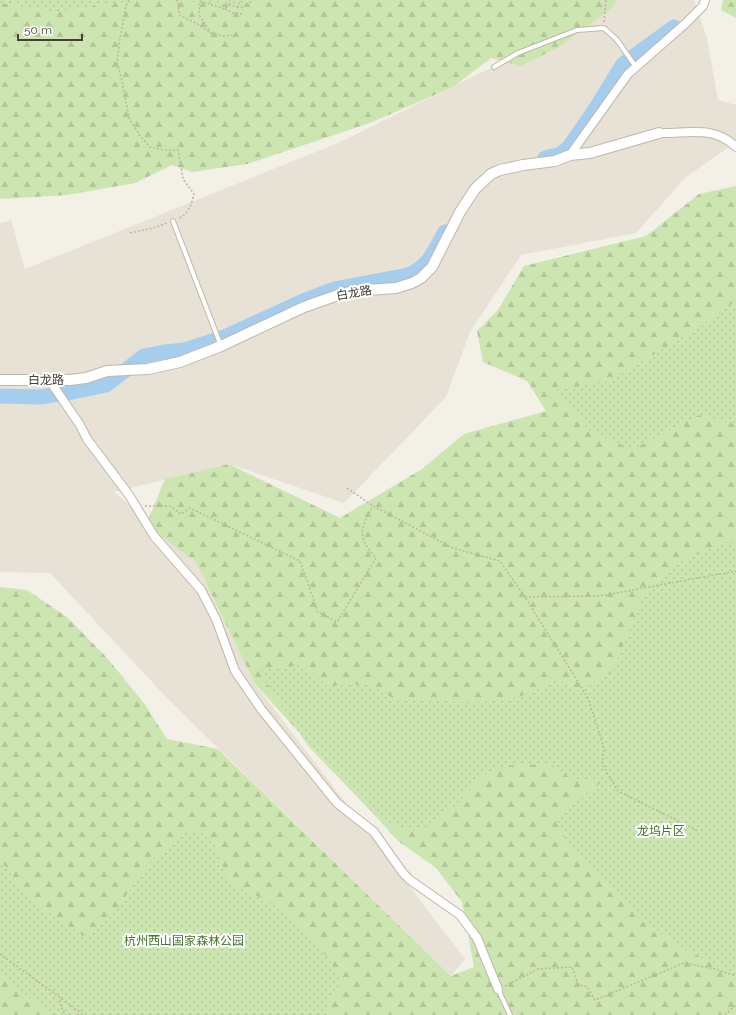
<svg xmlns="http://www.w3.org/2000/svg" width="736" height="1015" font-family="Raleway,'Noto Sans SC',sans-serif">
	<defs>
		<pattern id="forest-firs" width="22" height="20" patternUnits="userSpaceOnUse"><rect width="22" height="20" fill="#cde6b1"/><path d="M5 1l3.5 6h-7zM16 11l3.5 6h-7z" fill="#b1c699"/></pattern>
		<pattern id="park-dots" width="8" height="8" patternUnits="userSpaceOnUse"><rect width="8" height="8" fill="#cde6b1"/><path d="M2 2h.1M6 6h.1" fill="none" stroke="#b1c699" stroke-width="1.8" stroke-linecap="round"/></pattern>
	</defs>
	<rect width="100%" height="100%" fill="#f3f0e7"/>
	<!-- residential -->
	<path fill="#e7e2d5" d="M617 0H694L707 38 718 100 736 105V142L686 177 636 233 521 255 470 332 446 397 344 503 229 464 114 492 196 562 255 684 465 959 451 976 168 699 50 573 0 572V223L11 220 25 269 338 143 611 9Z"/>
	<!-- forest -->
	<path fill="url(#forest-firs)" d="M0 0H617L611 9 559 47 521 66 491 58 453 87 370 123 247 164 192 172 172 165 135 183 67 195 0 199Z
		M723 0H736V18L721 10Z
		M736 186V1015H0V587L27 590 67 617 108 659 144 703 167 739 218 749 451 976 474 967 462 902 436 868 398 841 255 684 196 562 146 525 165 479 229 464 340 518 422 469 464 434 546 411 527 381 483 362 477 331 498 310 524 266 646 236 699 194Z"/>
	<!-- park -->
	<path fill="url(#park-dots)" d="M0 0H154L113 3 57 12 0 3Z
		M176 0H255L251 3 213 4Z
		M736 301V424L699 415 633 449 591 432 556 390 609 381 701 326Z
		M725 542 736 543V979L720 967 682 948 640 918 591 869 566 840 555 819 604 780 575 781 551 765 516 764 484 774 455 806 420 830 400 829 373 813 308 746 258 670 303 665 327 686 369 684 398 701 435 700 471 703 516 698 560 681 580 691 613 672 642 598 677 563Z
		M183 832 210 834 230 884 270 902 312 936 341 977 324 1015H53L12 984 0 972V859L30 900 83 936 111 917 149 863Z"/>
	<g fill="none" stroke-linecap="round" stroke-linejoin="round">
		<!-- river -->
		<path stroke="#a5ceee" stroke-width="15" d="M545 158 561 154 569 147 596 108 623 64 674 27
			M0 396 40 397 73 392 106 385 144 356 164 352 185 350 222 338 303 301 334 289 408 275C429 267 434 251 445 232"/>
		<!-- service casing -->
		<g stroke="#beb8aa" stroke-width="6">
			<path id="service" d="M494 67 518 53 577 30 604 28 617 40 636 67
				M173 221 221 346
				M498 989 510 1015"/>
		</g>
		<!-- minor casing -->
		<g stroke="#beb8aa" stroke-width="10">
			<path id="minor" d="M659 133C687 134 714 125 736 147
				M570 155 628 74 685 24 703 6 705 0
				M50 381 80 425 87 439 129 495 154 536 201 590 216 619 235 671 261 709 337 803 374 832 403 873 410 880 460 915 477 938 498 989"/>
		</g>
		<!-- tertiary casing -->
		<g stroke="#beb8aa" stroke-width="12">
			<path id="tertiary" d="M0 380H70L86 378 107 371 148 369 180 362 221 346 304 307 335 296 353 291 396 288 412 283 421 278 432 267 460 212 475 189 491 174 500 170 523 165 555 161 570 155 590 153 659 133"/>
		</g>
		<!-- path -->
		<path stroke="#bfb49c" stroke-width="1.5" stroke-dasharray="2 2" stroke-linecap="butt" d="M129 0 126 6 120 38 117 62 122 81 129 118 140 136 150 147 164 150H178L183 179 194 194C191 206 189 213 178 219
			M176 0 178 2 179 15 196 23 211 33C206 27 204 21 199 15L200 1 225 9 229 5 237 7 241 0
			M229 5 230 0
			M237 7 244 8
			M225 9 233 13 243 14
			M604 22 606 0
			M211 33 224 36 236 35
			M130 233 153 228 167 223
			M347 488 373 506 453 548 500 561 525 597 588 698 604 748 602 764 618 791 698 831
			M145 506H170L181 514 190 508 300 561 318 612 337 622 376 558C372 553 366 547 364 541 359 529 367 517 373 506
			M525 597 600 596 736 571
			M0 954 84 1015
			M505 986 538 969 572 967 578 984 587 987 595 1000 684 963 715 969 736 976
			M59 996 62 1010 67 1015
			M725 1015 736 1005"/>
		<!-- service -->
		<use href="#service" stroke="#fff" stroke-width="4"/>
		<!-- minor -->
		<use href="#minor" stroke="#fff" stroke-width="8"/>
		<!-- tertiary -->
		<use href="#tertiary" stroke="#fff" stroke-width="10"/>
	</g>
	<g text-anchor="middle" stroke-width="4" stroke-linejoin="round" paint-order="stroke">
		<!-- street labels -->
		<g font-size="12" fill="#464036" stroke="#fff">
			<text transform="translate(354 293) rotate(-10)" y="4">白龙路</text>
			<text x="46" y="384">白龙路</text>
		</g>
		<!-- park labels -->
		<g font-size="12" fill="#45762b" stroke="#fff">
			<text x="661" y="835">龙坞片区</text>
			<text x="184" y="945">杭州西山国家森林公园</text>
		</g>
	</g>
	<!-- scale -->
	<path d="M18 34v6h64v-6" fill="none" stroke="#464036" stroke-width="2"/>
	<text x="24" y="34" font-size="12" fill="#464036" stroke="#ffffff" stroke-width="3" paint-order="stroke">50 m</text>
</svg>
